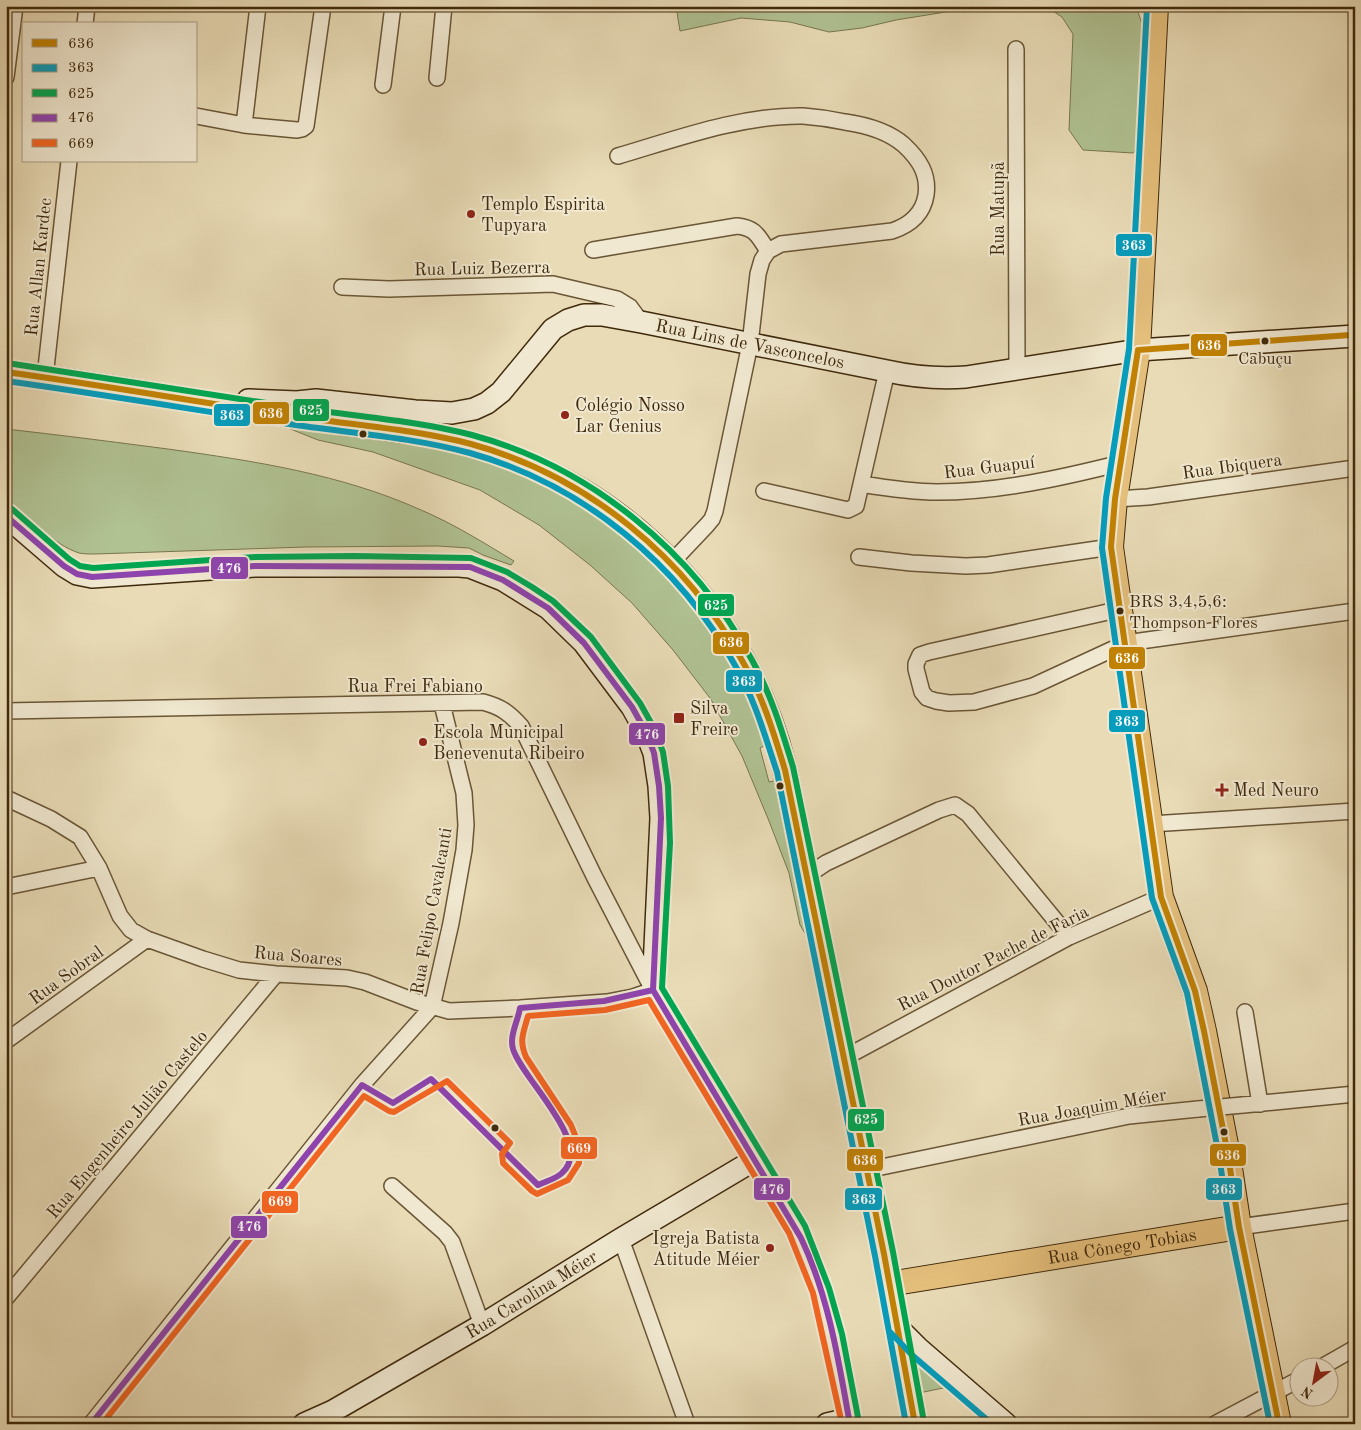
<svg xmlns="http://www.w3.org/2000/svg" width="1361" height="1430" font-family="'Old Standard TT',serif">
	<rect width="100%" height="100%" fill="#e8dbb6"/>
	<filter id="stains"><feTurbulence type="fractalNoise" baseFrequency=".004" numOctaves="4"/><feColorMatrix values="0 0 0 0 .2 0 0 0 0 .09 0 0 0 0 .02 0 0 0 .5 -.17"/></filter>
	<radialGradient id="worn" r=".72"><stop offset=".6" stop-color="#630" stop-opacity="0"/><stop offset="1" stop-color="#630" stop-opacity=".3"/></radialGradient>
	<!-- green -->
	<path fill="#b0c192" stroke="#78764f" d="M676 6H983L896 20 862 28 829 32 790 22 741 18 680 31Z
		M1036 6 1136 7 1146 34 1140 145 1133 153 1083 150 1069 130 1073 34 1062 17 1048 8Z
		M278 424 419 442 509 467 581 502 659 565 710 625 746 689 768 744 760 748 769 782 777 780 809 940 800 925 789 873 769 821 742 756 710 698 673 650 632 603 590 565 539 525 480 490 373 452 318 440Z
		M6 429C60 435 114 442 168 449 254 461 341 474 421 510 454 524 484 543 514 561L511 565 483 555 469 548 438 546 306 547 95 554C90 554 84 554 79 553 54 545 25 516 6 498Z
		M913 1356 948 1387 919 1393Z"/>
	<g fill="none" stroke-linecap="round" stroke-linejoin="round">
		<!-- street casing -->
		<g stroke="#6a5636" stroke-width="18">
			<path id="street" d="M85 24 87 6
				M1016 49 1017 369
				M6 77 15 6
				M437 78 444 6
				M383 85 393 6
				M196 116 244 125 297 130 302 129 306 126 323 6
				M244 125 258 6
				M618 156C676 139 741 115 803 116 817 117 831 119 845 122 866 125 888 131 904 145 919 159 929 174 926 195 923 214 910 225 892 231L781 244 768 251 762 260 758 274 750 344 715 511 712 519 707 525 672 562
				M593 250 737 226C756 228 758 236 768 251
				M342 287 389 289 553 284 617 299 630 307 641 322
				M45 377 69 161
				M861 484C886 488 912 492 937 492 999 492 1061 478 1121 463
				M764 491 848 510 856 506 887 371
				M1115 499 1148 497 1355 468
				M859 557 911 563 966 566 988 565 1111 547
				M1121 609 929 652 920 655 916 664V669L922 692 927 698 936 701 949 703 974 702 1033 686 1126 643 1355 611
				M6 711 483 702C501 707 508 712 521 726L595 878 653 990 633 997 607 1002 520 1008 449 1011 417 1002 365 982 347 978 276 974 239 970 203 959 147 939 131 930 120 916 99 868 80 837 51 819 6 798
				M1151 824 1355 811
				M808 883 814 871 826 863 939 810 955 805 968 814 1069 937
				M6 887 99 868
				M1245 1012 1260 1104
				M6 1041 147 939
				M844 1058 1069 937 1161 897
				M1243 1105 1355 1094
				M867 1170 1129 1116 1198 1109
				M392 1186 445 1233 452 1242 482 1325
				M1239 1227 1355 1211
				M621 1239 687 1424
				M6 1298 276 974
				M1320 1368 1355 1348
				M91 1424 362 1085 432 1007 451 923 464 850 466 825 464 793 442 704
				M1215 1424 1298 1380"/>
		</g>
		<!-- secondary casing -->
		<g stroke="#402a0c" stroke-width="24">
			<g id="secondary">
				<path id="s1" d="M248 400 297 402 316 400 415 411 452 413 474 409 487 403 501 392 553 329 568 320 584 315H602L641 322 887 371C914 377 939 379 966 377L1138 350 1355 336"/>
				<path d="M6 516 64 566 77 574 92 577 255 566H459L470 567 503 580 548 608 584 643 632 707 646 732 654 753 659 786 661 818 653 990 797 1229C806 1250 815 1270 821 1291 834 1335 840 1380 851 1424"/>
				<path d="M897 1327 918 1348 1006 1424"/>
				<path id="s2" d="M304 1424 333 1411 482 1325 621 1239 756 1159"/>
				<path d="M827 1424 849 1419"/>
			</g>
		</g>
		<!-- primary casing -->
		<g stroke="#402a0c" stroke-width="26">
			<g id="primary">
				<path d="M1156 6 1138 350 1115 499 1111 547 1161 897 1195 991 1204 1031 1228 1155 1239 1227 1279 1424"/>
				<path d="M6 372C102 385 197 402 293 416 360 426 429 430 494 451 640 499 749 622 785 770L884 1254 915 1424"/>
				<path id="s3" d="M889 1284 1239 1227"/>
			</g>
		</g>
		<!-- street -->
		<use href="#street" stroke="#f0e8d0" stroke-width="15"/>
		<!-- secondary -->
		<use href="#secondary" stroke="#f0e8d0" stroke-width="21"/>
		<!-- primary -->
		<use href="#primary" stroke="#e4be7b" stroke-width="24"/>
		<!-- street-bridge casing -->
		<g stroke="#6a5636" stroke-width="18" stroke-linecap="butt">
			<path id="street-bridge" d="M1198 1109 1243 1105"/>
		</g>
		<!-- street-bridge -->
		<use href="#street-bridge" stroke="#f0e8d0" stroke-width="15"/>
		<!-- bus-1 casing -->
		<g stroke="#f0e8d0" stroke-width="10">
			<path id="bus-1" d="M1138 350 1115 499 1111 547 1161 897 1195 991 1204 1031 1228 1155 1239 1227 1279 1424
				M1138 350 1350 335 1355 333
				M6 372C102 385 197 402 293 416 352 425 413 429 471 444 588 476 687 558 744 664 763 697 774 734 785 770L884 1254 915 1424"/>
		</g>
		<!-- bus-2 casing -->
		<g stroke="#f0e8d0" stroke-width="10">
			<path id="bus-2" d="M1147 6 1129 349 1106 498 1102 548 1152 898 1187 993 1195 1033 1219 1156 1230 1229 1270 1424
				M6 381C101 394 195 410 289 424 349 433 411 437 470 453 584 485 679 564 736 667 755 700 765 736 777 772L875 1256 906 1424
				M891 1333 912 1355 992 1424"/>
		</g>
		<!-- bus-3 casing -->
		<g stroke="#f0e8d0" stroke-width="10">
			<path id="bus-3" d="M7 363C102 377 197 393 292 407 352 416 413 420 472 435 591 467 694 552 752 660 771 694 782 731 793 767L893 1252 924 1422
				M12 509 69 559 80 566 93 568 255 557 354 556 471 558 507 572 532 587 553 601 591 637 640 703 654 728 663 752 668 786 670 843 662 988 805 1226 829 1288 842 1334 858 1417 856 1424"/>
		</g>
		<!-- bus-4 casing -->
		<g stroke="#f0e8d0" stroke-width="10">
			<path id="bus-4" d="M6 516 64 566 77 574 92 577 255 566 470 567 503 580 548 608 584 643 632 707 646 732 654 753 659 786 661 818 653 990 801 1238C828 1295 838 1357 849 1419
				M91 1424 362 1085 393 1103 431 1079 538 1185C546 1181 556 1179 562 1173 595 1144 522 1079 513 1049 509 1036 518 1021 520 1008L604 1001 653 990"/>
		</g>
		<!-- bus-5 casing -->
		<g stroke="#f0e8d0" stroke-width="10">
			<path id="bus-5" d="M102 1424 364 1096 389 1111 394 1112 447 1081 510 1143 502 1154 503 1163 532 1191 537 1194 568 1180 579 1163V1145L571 1125 526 1057C519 1040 523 1034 528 1016L605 1010 649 1000 789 1233 813 1293 842 1424"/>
		</g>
		<!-- bus-1 -->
		<use href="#bus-1" stroke="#c08104" stroke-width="6"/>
		<!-- bus-2 -->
		<use href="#bus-2" stroke="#069cbb" stroke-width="6"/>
		<!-- bus-3 -->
		<use href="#bus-3" stroke="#00a651" stroke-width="6"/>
		<!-- bus-4 -->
		<use href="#bus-4" stroke="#8e44ad" stroke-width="6"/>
		<!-- bus-5 -->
		<use href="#bus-5" stroke="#f26522" stroke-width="6"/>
	</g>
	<!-- markers -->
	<g fill="#8f2418" stroke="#f0e8d0" stroke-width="2">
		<circle cx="471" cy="214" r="5"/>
		<circle cx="565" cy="415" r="5"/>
		<rect x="673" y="712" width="12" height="12" rx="2.5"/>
		<circle cx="423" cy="742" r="5"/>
		<path d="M1219.5 782.5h5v5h5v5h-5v5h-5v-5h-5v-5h5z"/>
		<circle cx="770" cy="1248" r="5"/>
	</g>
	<g fill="#402a0c" stroke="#f0e8d0" stroke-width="2">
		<circle cx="1265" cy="341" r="4.5"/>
		<circle cx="363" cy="434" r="4.5"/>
		<circle cx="1120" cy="611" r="4.5"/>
		<circle cx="780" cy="786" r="4.5"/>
		<circle cx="495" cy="1128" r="4.5"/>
		<circle cx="1224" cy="1132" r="4.5"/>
	</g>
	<g text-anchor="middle" stroke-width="4" stroke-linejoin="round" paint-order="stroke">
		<!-- bus labels -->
		<g font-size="17" fill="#402a0c" stroke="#f0e8d0">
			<text x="1265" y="364">Cabuçu</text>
			<text x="1129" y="607" text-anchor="start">BRS 3,4,5,6:<tspan x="1129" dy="21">Thompson Flores</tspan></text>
		</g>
		<!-- poi labels -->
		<g font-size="18" fill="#402a0c" stroke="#f0e8d0" text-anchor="start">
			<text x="481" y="210">Templo Espirita<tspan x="481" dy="21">Tupyara</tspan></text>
			<text x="575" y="411">Colégio Nosso<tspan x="575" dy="21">Lar Genius</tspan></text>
			<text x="690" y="714">Silva<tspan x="690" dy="21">Freire</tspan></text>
			<text x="433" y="738">Escola Municipal<tspan x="433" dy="21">Benevenuta Ribeiro</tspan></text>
			<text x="1233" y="796">Med Neuro</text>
			<text x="760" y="1244" text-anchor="end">Igreja Batista<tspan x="760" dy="21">Atitude Méier</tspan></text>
		</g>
		<!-- street labels -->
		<g font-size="18" fill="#402a0c" stroke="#f0e8d0">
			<text transform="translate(998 209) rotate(-90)" y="6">Rua Matupã</text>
			<text transform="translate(38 267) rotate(-84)" y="6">Rua Allan Kardec</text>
			<text transform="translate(482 268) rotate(-1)" y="6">Rua Luiz Bezerra</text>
			<text dy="6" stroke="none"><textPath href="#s1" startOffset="544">Rua Lins de Vasconcelos</textPath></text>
			<text transform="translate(1232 466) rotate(-8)" y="6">Rua Ibiquera</text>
			<text transform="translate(989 467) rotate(-7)" y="6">Rua Guapuí</text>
			<text x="415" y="692">Rua Frei Fabiano</text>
			<text transform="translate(431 911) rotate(-80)" y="6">Rua Felipo Cavalcanti</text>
			<text transform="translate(298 956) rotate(5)" y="6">Rua Soares</text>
			<text transform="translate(993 958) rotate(-27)" y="6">Rua Doutor Pache de Faria</text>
			<text transform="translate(66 975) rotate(-36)" y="6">Rua Sobral</text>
			<text transform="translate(1092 1107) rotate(-10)" y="6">Rua Joaquim Méier</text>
			<text transform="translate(127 1124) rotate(-50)" y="6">Rua Engenheiro Julião Castelo</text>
			<text dy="6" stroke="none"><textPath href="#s3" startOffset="236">Rua Cônego Tobias</textPath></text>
			<text dy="6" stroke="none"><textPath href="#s2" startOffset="262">Rua Carolina Méier</textPath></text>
		</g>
	</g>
	<g stroke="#f0e8d0" stroke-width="2">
		<rect x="1115" y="233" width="38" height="24" rx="5" fill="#069cbb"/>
		<rect x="1190" y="333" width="38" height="24" rx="5" fill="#c08104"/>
		<rect x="292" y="398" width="38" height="24" rx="5" fill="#00a651"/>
		<rect x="252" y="401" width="38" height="24" rx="5" fill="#c08104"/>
		<rect x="213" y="403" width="38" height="24" rx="5" fill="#069cbb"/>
		<rect x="210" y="556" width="39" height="24" rx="5" fill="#8e44ad"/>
		<rect x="697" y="593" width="38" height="24" rx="5" fill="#00a651"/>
		<rect x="712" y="631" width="38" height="24" rx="5" fill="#c08104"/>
		<rect x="1108" y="646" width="38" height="24" rx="5" fill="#c08104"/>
		<rect x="725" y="669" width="38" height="24" rx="5" fill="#069cbb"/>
		<rect x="1108" y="709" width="38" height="24" rx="5" fill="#069cbb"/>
		<rect x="628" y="722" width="38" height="24" rx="5" fill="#8e44ad"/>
		<rect x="847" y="1108" width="38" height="24" rx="5" fill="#00a651"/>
		<rect x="560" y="1136" width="38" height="24" rx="5" fill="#f26522"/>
		<rect x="1209" y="1143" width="38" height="24" rx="5" fill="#c08104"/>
		<rect x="846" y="1148" width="38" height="24" rx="5" fill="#c08104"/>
		<rect x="1205" y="1177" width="38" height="24" rx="5" fill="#069cbb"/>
		<rect x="753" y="1177" width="38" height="24" rx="5" fill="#8e44ad"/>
		<rect x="844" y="1187" width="39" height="24" rx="5" fill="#069cbb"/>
		<rect x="261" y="1190" width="38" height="24" rx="5" fill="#f26522"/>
		<rect x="230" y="1215" width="38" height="24" rx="5" fill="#8e44ad"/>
	</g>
	<g font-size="14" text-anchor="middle" font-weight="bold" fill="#fff">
		<text x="1134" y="250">363</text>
		<text x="1209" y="350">636</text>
		<text x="311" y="415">625</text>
		<text x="271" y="418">636</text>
		<text x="232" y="420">363</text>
		<text x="229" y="573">476</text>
		<text x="716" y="610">625</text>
		<text x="731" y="647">636</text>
		<text x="1127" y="663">636</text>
		<text x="744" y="686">363</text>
		<text x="1127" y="726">363</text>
		<text x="647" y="739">476</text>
		<text x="866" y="1124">625</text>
		<text x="579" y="1153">669</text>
		<text x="1228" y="1160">636</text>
		<text x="865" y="1165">636</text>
		<text x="1224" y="1194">363</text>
		<text x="772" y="1194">476</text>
		<text x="864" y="1204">363</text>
		<text x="280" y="1206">669</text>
		<text x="249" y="1231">476</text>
	</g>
	<!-- margin -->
	<rect width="1361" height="1430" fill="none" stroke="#e8dbb6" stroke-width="25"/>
	<rect x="8" y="8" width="1346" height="1415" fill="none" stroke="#402a0c" stroke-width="2.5"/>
	<rect x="12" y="12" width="1336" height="1405" fill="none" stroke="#402a0c"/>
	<!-- legend -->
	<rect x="22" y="22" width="175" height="140" fill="#f0e8d0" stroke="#aa9c82"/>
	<rect x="32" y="39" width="25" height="8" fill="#c08104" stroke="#aa9c82"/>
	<text x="68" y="48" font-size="15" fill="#402a0c">636</text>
	<rect x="32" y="64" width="25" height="8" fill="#069cbb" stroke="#aa9c82"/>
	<text x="68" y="72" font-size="15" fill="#402a0c">363</text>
	<rect x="32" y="89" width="25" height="8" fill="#00a651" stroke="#aa9c82"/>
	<text x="68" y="98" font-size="15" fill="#402a0c">625</text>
	<rect x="32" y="114" width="25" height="8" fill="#8e44ad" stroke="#aa9c82"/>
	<text x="68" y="122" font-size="15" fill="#402a0c">476</text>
	<rect x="32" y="139" width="25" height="8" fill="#f26522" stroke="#aa9c82"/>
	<text x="68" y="148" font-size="15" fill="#402a0c">669</text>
	<!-- north arrow -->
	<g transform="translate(1314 1382) rotate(212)"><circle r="24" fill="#f0e8d0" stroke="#aa9c82"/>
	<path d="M0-4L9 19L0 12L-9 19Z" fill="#8f2418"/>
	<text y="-8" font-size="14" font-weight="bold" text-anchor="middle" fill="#402a0c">N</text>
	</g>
	<rect width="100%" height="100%" filter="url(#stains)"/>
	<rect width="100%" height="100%" fill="url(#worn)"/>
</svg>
